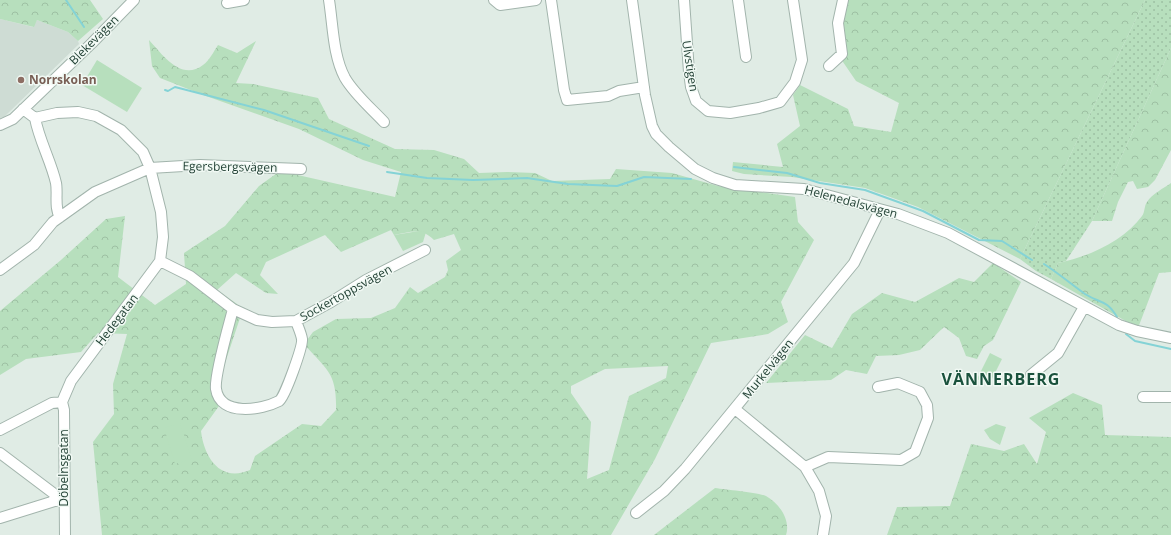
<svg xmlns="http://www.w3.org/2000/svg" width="1171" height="535" font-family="'Open Sans',sans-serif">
	<defs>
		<pattern id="grass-dots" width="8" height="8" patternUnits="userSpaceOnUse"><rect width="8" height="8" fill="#b7dfbd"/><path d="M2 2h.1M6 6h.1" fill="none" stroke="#9dc0a3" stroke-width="1.8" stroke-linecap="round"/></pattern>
		<pattern id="forest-crowns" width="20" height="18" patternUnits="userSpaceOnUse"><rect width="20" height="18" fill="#b7dfbd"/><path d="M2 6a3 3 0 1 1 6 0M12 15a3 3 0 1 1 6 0" fill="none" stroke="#9dc0a3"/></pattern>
	</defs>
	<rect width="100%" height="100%" fill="#e0ece5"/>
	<!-- built -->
	<path fill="#cedcd4" d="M0 19 33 27 37 20 68 32 78 41 79 44 4 117 0 118Z"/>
	<!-- grass -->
	<path fill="url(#grass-dots)" d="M1145 0H1171V48L1092 221 1066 261 1058 263 1051 279 1036 271 1020 259Z"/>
	<!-- forest -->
	<path fill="url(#forest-crowns)" fill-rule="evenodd" d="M0 0H90L103 19 78 41 68 32 37 20 34 27 0 19Z
		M846 0H1145L1020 259 918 207 865 188 792 177 744 174 732 171 733 162 783 167 777 144 800 126 793 95 800 85 848 109 854 126 891 132 899 103 856 81 843 62 844 46 842 32Z
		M149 40C162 54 181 82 203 65 209 61 214 51 218 45L237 53 256 41 236 83 253 84 318 98 329 119 395 149 434 150 464 159 479 173 507 172 535 173 552 181 610 179 616 169 672 173 718 186 795 197 798 222 814 240 781 302 788 322 768 334 711 343 655 459 611 535H102L93 442 114 414 113 384 127 334 98 333 81 352 26 359 0 375V311L61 260 106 219 125 216 118 277 155 305 186 284 184 253 225 226 259 186 280 171 395 197 401 172 363 160 299 129 206 96 160 78 152 66ZM391 230 394 235C411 232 421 227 434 240L454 234 461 250 446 261 448 270 445 277 418 293 410 287 395 308 371 318 336 319 313 332 304 344C327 370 337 373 336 410L321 426 302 424 255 456 250 470C220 483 204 457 201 431L219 406 216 401 221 375 240 318 237 304 217 290 236 273 266 293 278 294 260 275 266 262 325 235 341 252ZM668 366 666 378 629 396 609 470 587 479 591 422 571 393V386L605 369Z
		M1171 48V150L1155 180 1148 187 1137 189 1133 181 1128 182 1118 202 1112 221H1092Z
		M1171 183V272L1159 273 1138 328 1051 279 1058 263C1088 257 1124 241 1142 216 1145 212 1144 206 1147 202 1152 194 1164 188 1171 183Z
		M993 263 1021 282 993 340 984 346 977 359 966 356 959 338 944 327 920 350 899 355 876 356 867 374 846 370 831 380 766 383 805 335 832 348 852 314 882 293 915 302 959 278 974 282Z
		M1073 393 1102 405 1105 435 1171 437V535H887L897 507 950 506 971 444 1004 451 1024 444 1037 464 1046 432 1029 418Z
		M715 488C727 490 756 492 766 496 779 503 791 520 786 535H654Z"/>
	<!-- park -->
	<path fill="#b7dfbd" d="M97 60 142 88 127 112 82 85Z
		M419 231 426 232 423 242 403 251 394 235Z
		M990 353 1002 359 989 385 977 379Z
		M180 423 192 459 175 464 164 428Z
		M996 424 1006 427 1000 445 990 439 984 430Z"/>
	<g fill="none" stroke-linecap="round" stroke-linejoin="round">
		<!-- stream -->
		<path stroke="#84d3d6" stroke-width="2" d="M66 0 84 27
			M165 90 168 91 175 87 264 110 369 146
			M734 167 787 173 820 183 865 190 923 211 979 240 1002 241 1032 260
			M387 172 427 178 473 180 527 178 568 184 617 186 644 177 691 179
			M1044 264C1058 273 1071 284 1085 294 1101 304 1106 299 1117 317
			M1126 334 1135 341 1171 349"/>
		<!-- minor casing -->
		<g stroke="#a2b4ac" stroke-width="12">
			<path id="minor" d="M329 0C333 25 333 56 345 78 355 95 371 108 384 122
				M494 0 500 5 536 0
				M551 0 564 90 567 100 608 96 619 91 644 87
				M632 0 645 95 652 126 656 134 669 147 695 169 713 178 735 185 804 189 898 214 948 233 1119 325 1137 331 1171 338
				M684 0 689 72 691 87 696 101 708 111 730 113 759 108 780 102 795 82 802 60 793 0
				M738 0 746 57
				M227 3 244 0
				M829 66 842 54 838 23 843 0
				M35 118C39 140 51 161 56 183 58 193 54 208 60 217
				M0 125 13 119 92 43 134 0
				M160 261 190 276 233 309 257 320 272 322 296 321 331 302 366 280 425 250
				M0 270 34 245 53 222 95 192 150 168 200 165 301 169
				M233 309C229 325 214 376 216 389 220 417 262 410 279 401 285 397 303 346 302 339 301 333 298 327 296 321
				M1031 375 1058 353 1084 307
				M1143 397H1171
				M62 402 64 410 65 535
				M735 409 805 467 819 491 826 516 823 535
				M0 430 52 403 62 402 71 381 160 261 163 237 161 212 150 168 143 152 121 130 96 116 78 112 57 113 35 118 23 109
				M0 453 53 493 56 501
				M805 467 828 457 901 460 915 452 928 418 927 405 920 392 898 383 878 387
				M636 513 664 491 685 469 854 263 880 210
				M0 518 61 499"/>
		</g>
		<!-- minor -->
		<use href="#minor" stroke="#fff" stroke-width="10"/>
	</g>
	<!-- markers -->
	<circle fill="#8d6e63" stroke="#f1f9f4" stroke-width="1.5" cx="21" cy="80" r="4"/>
	<g text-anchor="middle" stroke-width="3" stroke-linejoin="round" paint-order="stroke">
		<!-- street labels -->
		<g font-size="12" fill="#1f3e32" stroke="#f1f9f4">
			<text transform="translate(94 40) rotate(-45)" y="4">Blekevägen</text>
			<text transform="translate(690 66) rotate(81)" y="4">Ulvstigen</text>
			<text transform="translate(230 167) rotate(1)" y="4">Egersbergsvägen</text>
			<text transform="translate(851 202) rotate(15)" y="4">Helenedalsvägen</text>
			<text transform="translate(346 293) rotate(-29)" y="4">Sockertoppsvägen</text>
			<text transform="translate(117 320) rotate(-53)" y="4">Hedegatan</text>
			<text transform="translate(768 369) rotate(-51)" y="4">Murkelvägen</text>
			<text transform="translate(64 468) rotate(-90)" y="4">Döbelnsgatan</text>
		</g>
		<!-- education labels -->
		<g font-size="12" font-weight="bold" fill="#785e54" stroke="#f1f9f4" text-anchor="start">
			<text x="29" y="84">Norrskolan</text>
		</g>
		<!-- district labels -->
		<g font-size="16" font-weight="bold" letter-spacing="1" fill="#1a523d" stroke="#f1f9f4">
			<text x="1001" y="385">VÄNNERBERG</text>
		</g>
	</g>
</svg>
